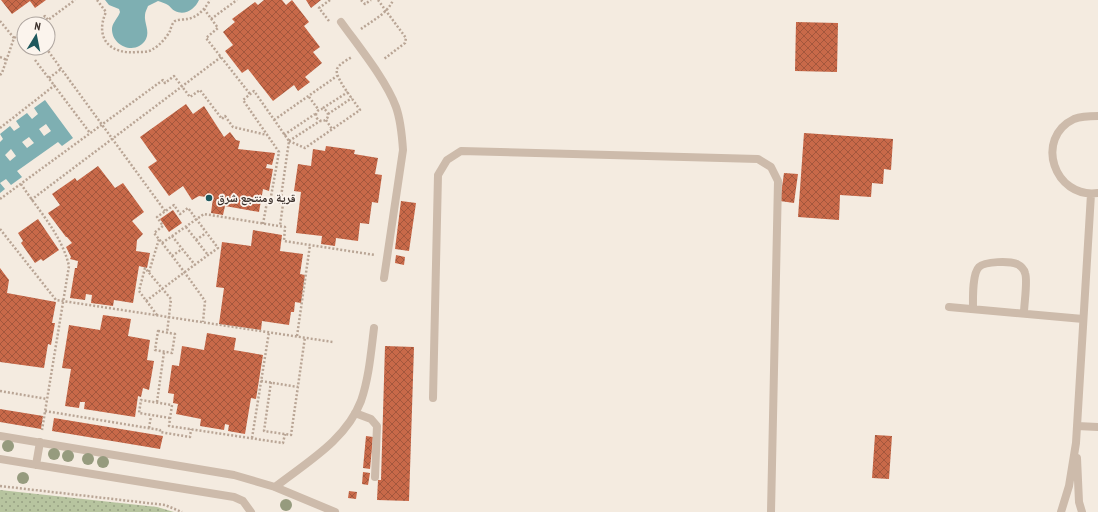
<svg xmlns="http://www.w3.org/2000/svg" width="1098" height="512" font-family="'PT Sans Narrow','Noto Naskh Arabic',sans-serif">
	<defs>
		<pattern id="green-dots" width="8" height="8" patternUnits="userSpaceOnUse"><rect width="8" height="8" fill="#b7c49f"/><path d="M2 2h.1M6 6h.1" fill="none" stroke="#96a082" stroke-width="1.8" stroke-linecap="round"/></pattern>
		<pattern id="building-cross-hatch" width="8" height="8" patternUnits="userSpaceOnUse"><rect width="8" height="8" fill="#c86949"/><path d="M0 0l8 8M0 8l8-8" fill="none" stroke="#a3573d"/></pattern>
	</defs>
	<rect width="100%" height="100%" fill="#f4ebe0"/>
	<!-- green -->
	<path fill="url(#green-dots)" d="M0 490 157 507 174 512H0Z"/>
	<!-- water -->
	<path fill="#7eafb2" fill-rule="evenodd" d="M105 0H199C195 9 185 16 175 11 172 10 170 6 168 5 165 3 161 2 158 1L148 6C147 9 145 12 145 15 144 23 150 31 146 39 137 56 111 47 112 28 113 22 118 18 120 12L119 9 109 5Z
		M45 100 73 138 62 146 58 142 17 171 22 177 11 185 6 179 0 183 5 189 0 193V142L3 139 0 134 10 126 14 131 20 127 16 121 27 113 32 119 38 114 34 108ZM46 124 51 131 44 136 39 129ZM29 137 34 143 27 148 22 142ZM11 149 16 156 10 161 5 155Z"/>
	<!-- building -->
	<path fill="url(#building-cross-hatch)" d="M1 0H46L35 8 30 1 12 14Z
		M264 0H282L286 5 292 0 309 22 304 26 320 47 313 52 322 63 305 77 310 82 298 91 294 85 273 101 248 69 242 73 225 51 233 45 223 32 235 22 232 19 255 2 258 5Z
		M306 0H321L311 8Z
		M796 22 838 23 837 72 795 71Z
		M186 104 193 114 204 106 224 137 230 132 236 140 240 141 238 149 275 153 272 165 267 164 266 168 273 169 269 191 263 189 259 212 225 206 223 215 211 213 213 198 199 196 192 200 183 186 169 196 148 167 157 161 140 137Z
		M804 133 893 139 891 170 884 169 883 184 872 183 871 197 840 195 839 220 798 217Z
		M326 146 355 150 354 154 378 158 375 174 382 175 378 203 372 202 369 224 360 223 358 241 336 238 335 246 321 244 322 236 296 233 301 192 294 191 298 164 311 166 313 149 325 151Z
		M98 166 115 188 123 183 144 212 132 221 143 234 137 240 136 251 150 253 147 268 139 266 133 303 114 300 113 306 91 303 92 295 86 294 85 300 70 298 75 268H77L78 261 70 259 71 257 66 247 72 243 67 237H66L48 213 60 205 52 194 75 178 77 181Z
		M784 173 798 174 794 203 780 201Z
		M401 201 416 203 409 251 395 249Z
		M173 210 182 223 169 232 160 219Z
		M38 219 59 250 43 261 41 259 35 263 21 243 23 241 18 233Z
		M253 230 282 235 280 251 303 254 300 274 305 275 301 303 295 302 294 312H291L289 325 262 321 261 330 219 324 224 288 216 287 222 242 251 246Z
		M396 255 405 257 404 265 395 263Z
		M0 268 9 280 7 293 56 302 52 323H55L51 345 48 344 44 368 0 362Z
		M103 315 131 319 128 336 150 340 147 360 154 361 149 390 143 388 141 397 138 396 135 417 84 409 85 402H80L79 408 65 406 71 369 62 368 69 325 100 330Z
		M207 333 236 338 234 350 263 355 256 399 251 398 245 434 228 431 229 425 225 424 224 430 200 426 201 419 176 414 178 404 173 403 174 394 168 393 172 365 179 366 182 346 204 350Z
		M385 346 414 347 409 501 377 500 378 480H381Z
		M0 409 43 416 41 429 0 422Z
		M54 418 163 436 160 449 52 431Z
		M875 435 892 436 889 479 872 478Z
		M366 436 373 437 370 469 363 468Z
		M363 472 370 473 368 485 362 484Z
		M349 491 357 492 356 499 348 498Z"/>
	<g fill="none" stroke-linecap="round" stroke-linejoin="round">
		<!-- path -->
		<path stroke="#b9a595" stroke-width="2.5" stroke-dasharray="2 2" stroke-linecap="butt" d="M97 0 106 12C94 39 111 55 138 52 143 52 149 52 153 49 159 46 167 37 170 31 171 28 172 23 175 21 179 19 184 20 187 19 197 18 206 8 210 0
			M361 0 365 4 371 0
			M378 0 406 38 405 43 384 59
			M204 9 218 28 206 38 250 94
			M211 19 237 0
			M0 21 14 38
			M329 21 319 8 330 0
			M34 24 45 16 48 20 75 0
			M361 29C372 21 388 13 393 0
			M46 48 165 211
			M0 57 7 60
			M35 60 90 133
			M0 75 2 73 14 38 24 31
			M49 78 61 69
			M309 97 318 109
			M323 108 348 92
			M316 115a6 6 0 1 1 12 0a6 6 0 1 1-12 0Z
			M328 114 352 98
			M274 120 337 76
			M326 120 332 129
			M0 128 55 85
			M284 135 315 114
			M289 141 305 148 360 110C355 102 334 77 337 69 339 64 347 60 352 57
			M289 141 320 121
			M21 184C38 210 62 235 69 266L42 430
			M0 199 163 80 165 83 174 76 190 97 200 90 222 119 225 116 233 127 267 135
			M31 200 221 57
			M263 224 267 202H270L279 152 243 100 254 91 289 141 280 204H283L280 226
			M186 227 208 255
			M0 229 56 300 333 342
			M172 236 195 265
			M196 240 206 233
			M162 243 204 214 285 227 284 241 375 255
			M172 256 182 249
			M149 272 159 239
			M146 301C170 283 194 265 218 248L188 208 180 214 174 205 157 217 163 226 154 233C172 255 189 278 205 301L203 322
			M157 315 139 291 145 268 171 299 167 333
			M158 331 175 334 172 353 155 350Z
			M297 336 310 245
			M261 381 298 387
			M271 382 264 431 291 435 305 337
			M0 391 47 399
			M157 402 164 352
			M45 411 160 430V432L190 437 191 429
			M170 418 139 413 141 400 172 405 169 426 283 443 285 434
			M149 428 151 416
			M252 438 269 332
			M0 486 165 505 182 512"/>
		<!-- lane -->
		<path stroke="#cdbbab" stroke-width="8" d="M341 22C359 47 386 80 396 107 401 121 402 135 403 150L384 278
			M1098 116C1090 116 1082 116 1074 119 1034 138 1054 199 1098 193
			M949 307 1083 319
			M973 309C973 299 972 274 979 267 985 261 1010 261 1017 264 1021 266 1024 269 1025 273 1028 280 1024 304 1024 313
			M433 398 438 175 447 160 461 151 758 159 771 167 778 181 771 512
			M355 413 371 419 377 426 375 477
			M1077 426 1098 427
			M0 436 234 475 275 487 335 512
			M1077 458 1079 502 1082 512
			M0 459 234 497 243 501 251 512
			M36 465 40 442
			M275 487C307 462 346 440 361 401 369 378 371 352 374 328
			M1061 512 1069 486 1076 443 1091 194"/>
	</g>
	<!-- trees -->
	<g fill="#969b7e">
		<circle cx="8" cy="446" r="6"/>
		<circle cx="54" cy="454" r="6"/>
		<circle cx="68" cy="456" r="6"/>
		<circle cx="88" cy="459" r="6"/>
		<circle cx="103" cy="462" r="6"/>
		<circle cx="23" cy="478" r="6"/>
		<circle cx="286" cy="505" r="6"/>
	</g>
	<!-- markers -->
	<circle fill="#1e585d" stroke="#fbf4ed" stroke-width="1.5" cx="209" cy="198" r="4"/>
	<g text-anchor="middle" stroke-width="3.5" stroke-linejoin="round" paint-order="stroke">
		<!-- poi labels -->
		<g font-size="12" font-weight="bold" fill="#3a2f2a" stroke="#fbf4ed" text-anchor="start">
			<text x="217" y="202">قرية ومنتجع شرق</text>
		</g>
	</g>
	<!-- north arrow -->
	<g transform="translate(36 36) rotate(10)"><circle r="19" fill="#fbf4ed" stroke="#aea59f"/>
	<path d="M0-3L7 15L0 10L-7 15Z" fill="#1e585d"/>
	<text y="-6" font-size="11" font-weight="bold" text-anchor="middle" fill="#3a2f2a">N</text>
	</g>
</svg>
